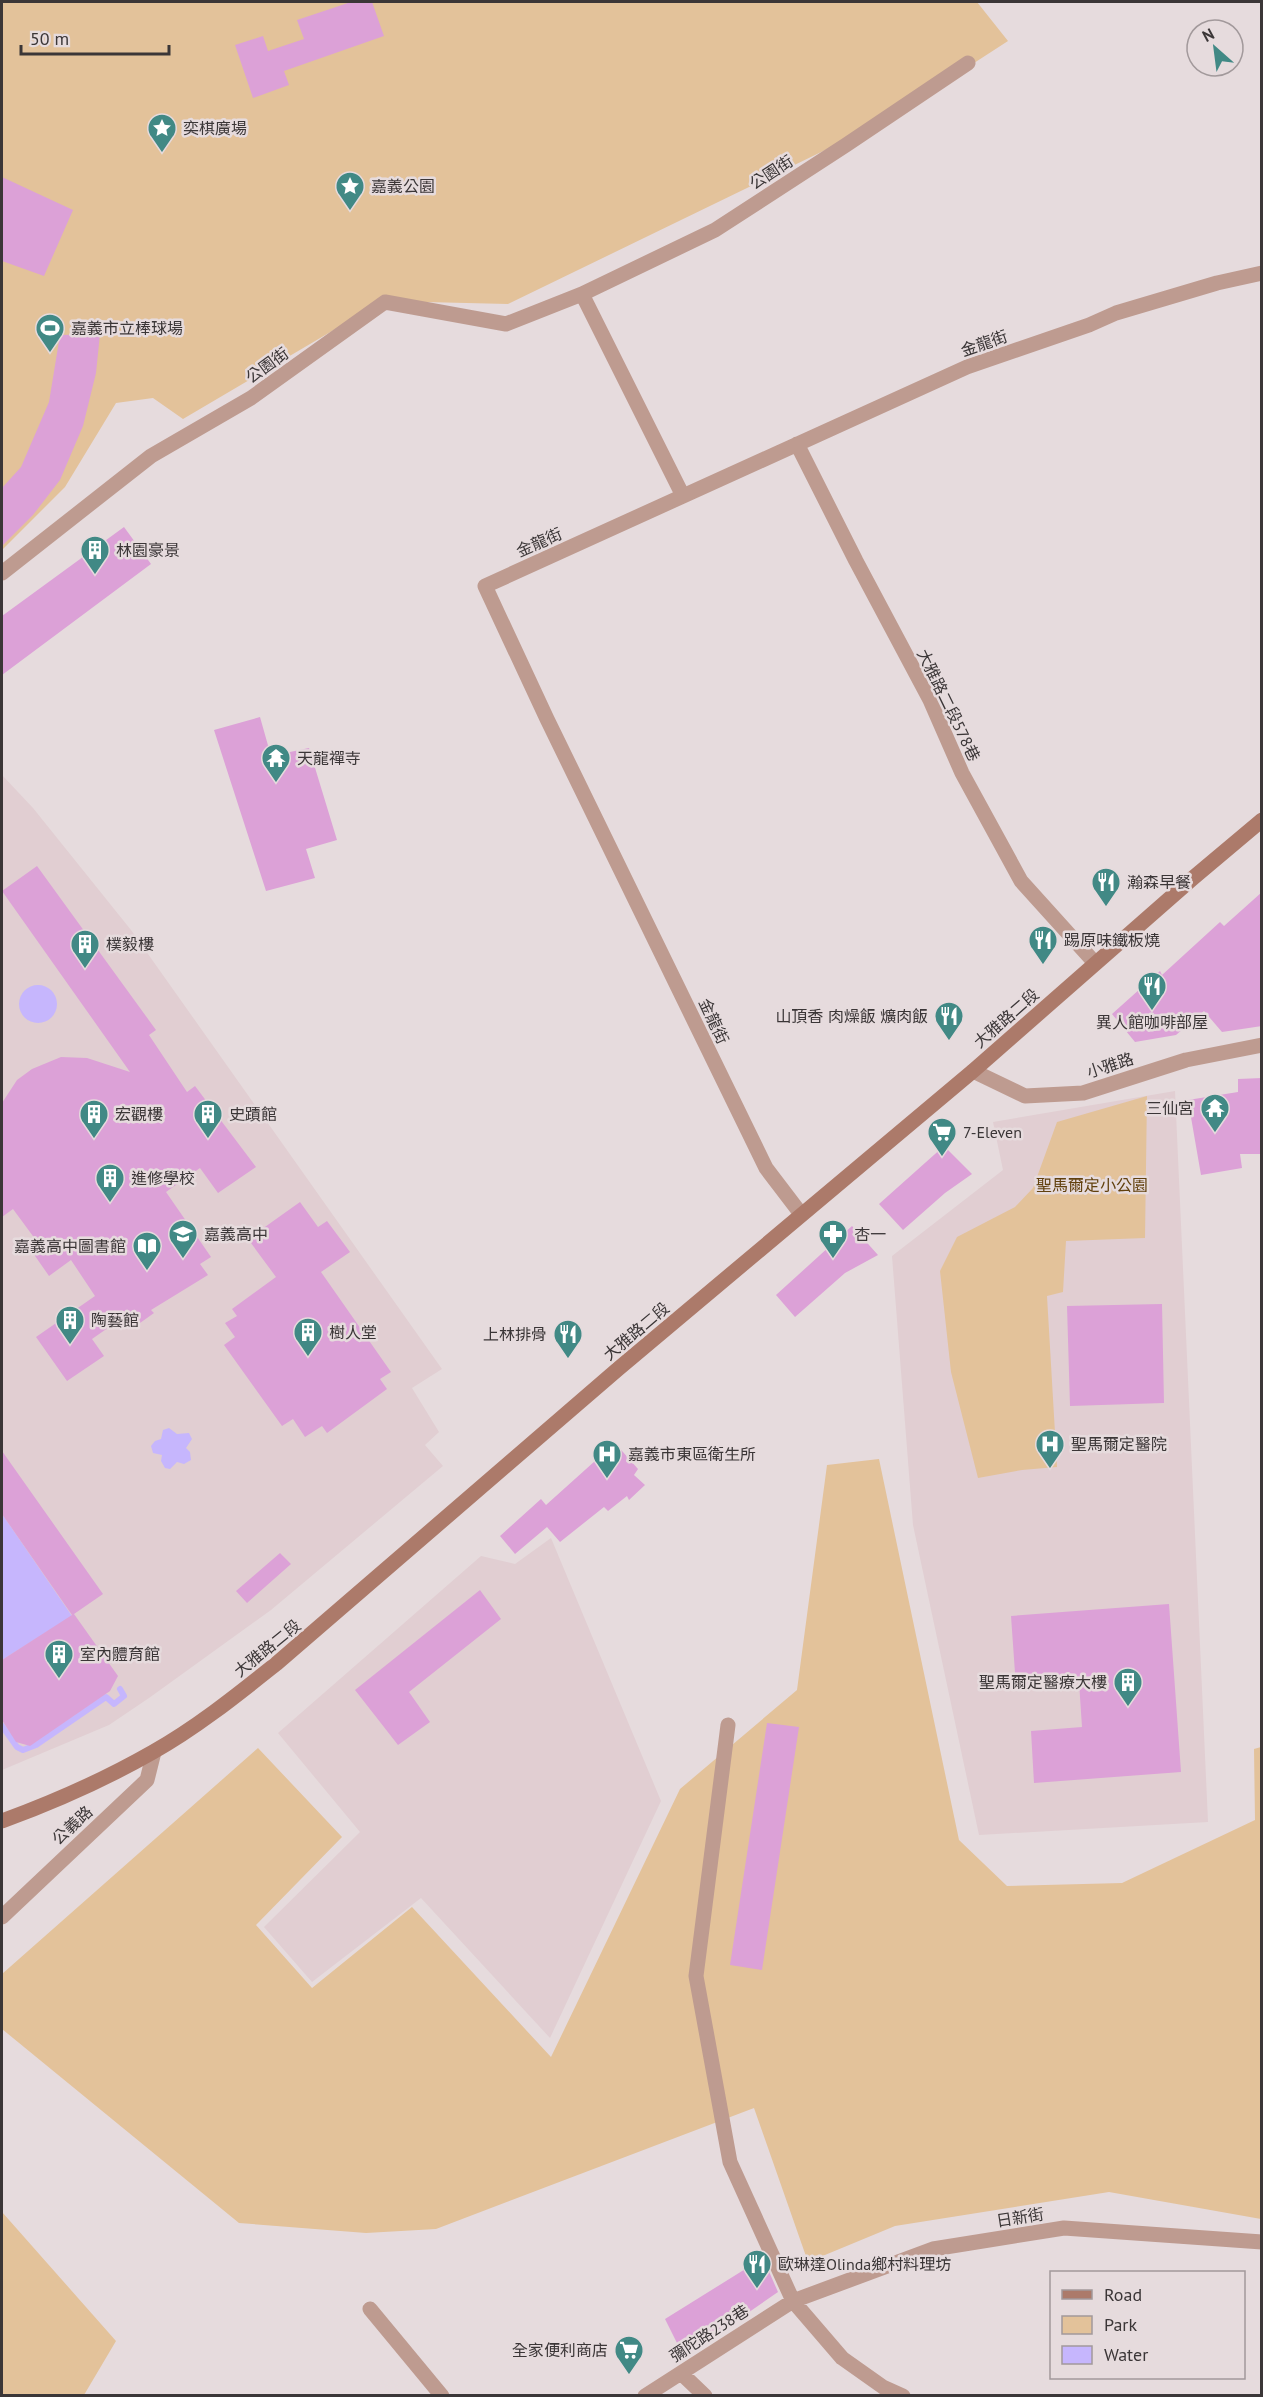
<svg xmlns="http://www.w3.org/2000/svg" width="1263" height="2397" font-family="'PT Sans','Noto Sans TC',sans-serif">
	<rect width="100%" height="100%" fill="#e6dbdd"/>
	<!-- built -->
	<path fill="#e1ced2" d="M2 775 33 808 131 930 442 1369 412 1388 439 1432 425 1445 443 1466 271 1610 149 1698 109 1725 2 1770Z
		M1175 1091 1208 1822 979 1835 913 1525 892 1256 1003 1170 993 1122Z
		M551 1538 661 1801 550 2038 421 1898 312 1982 264 1927 360 1832 278 1733 481 1556 515 1564Z"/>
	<!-- green -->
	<path fill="#e3c29a" d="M2 2H977L1008 41 883 122 508 304 383 301 183 419 153 398 116 403 65 487 2 550Z
		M1147 1096 1145 1238 1066 1241 1063 1292 1047 1296 1057 1467 1022 1470 978 1478 951 1372 940 1271 957 1237 1015 1207 1033 1188 1057 1122Z
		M879 1459 959 1840 1007 1886 1122 1883 1255 1820 1254 1749 1261 1747V2219L1109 2192 895 2226 808 2262 754 2108 436 2229 366 2233 239 2223 2 2029V1974L258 1748 342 1837 256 1925 312 1988 412 1907 551 2057 680 1789 797 1690 827 1465Z
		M2 2212 116 2341 84 2395H2Z"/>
	<!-- water -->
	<path fill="#c6b6fd" d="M19 1004a19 19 0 1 1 38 0a19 19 0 1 1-38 0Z
		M169 1428 177 1434 189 1433 192 1439 186 1448 190 1452 191 1460 184 1464 177 1462 170 1469 165 1468 161 1461 162 1455 153 1453 151 1446 155 1441 161 1439 163 1430Z
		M2 1514 72 1616 2 1660Z"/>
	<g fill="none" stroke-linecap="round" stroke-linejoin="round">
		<!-- stream -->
		<path stroke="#c6b6fd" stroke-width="6" d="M2 1726 17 1747 23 1750 36 1745 106 1697 114 1704 124 1696 120 1689"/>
	</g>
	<!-- building -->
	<path fill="#dca1d7" d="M351 2H372L384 36 284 71 289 85 253 98 235 45 263 36 268 51 304 39 297 20Z
		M2 177 73 210 44 276 2 261Z
		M100 334 96 373 83 426 60 480 33 515 2 546V488L21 467 49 402 60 335Z
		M124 527 151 564 2 675V616Z
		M260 717 271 756 309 748 337 840 306 849 315 878 266 891 214 730Z
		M37 866 156 1030 149 1035 187 1092 195 1086 256 1167 218 1193 200 1168 166 1192 211 1257 200 1264 208 1275 151 1310 154 1313 133 1328 125 1316 92 1339 104 1356 67 1381 36 1337 95 1296 71 1260 49 1276 33 1253 41 1247 13 1209 2 1217V1103L17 1080 32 1069 61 1057 87 1058 130 1072 2 891Z
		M1262 892V1026L1222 1032 1204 1011 1176 1035 1135 1042 1112 1014 1160 971 1162 975 1220 922 1224 926Z
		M1262 1078V1154H1240L1242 1168 1201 1175 1188 1100 1238 1092V1079Z
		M944 1146 972 1174 945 1193 903 1230 879 1204Z
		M300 1202 318 1227 327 1221 350 1252 321 1272 391 1372 380 1379 387 1389 327 1433 322 1426 305 1437 293 1419 282 1426 224 1345 235 1337 225 1323 237 1316 232 1309 276 1277 248 1239Z
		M852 1226 878 1255 845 1273 795 1317 776 1295Z
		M1162 1304 1164 1403 1070 1406 1067 1306Z
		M615 1443 638 1469 634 1475 645 1485 629 1500 627 1496 608 1511 604 1507 560 1542 547 1527 515 1554 500 1536 541 1499 546 1505Z
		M2 1451 103 1594 74 1614 118 1676 110 1691 30 1746 16 1742 2 1720V1660L72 1615 2 1514Z
		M280 1553 291 1564 247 1603 236 1591Z
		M480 1590 501 1619 409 1692 430 1722 398 1745 355 1690Z
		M1169 1604 1181 1772 1034 1783 1031 1731 1082 1727 1079 1682 1016 1687 1011 1616Z
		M767 1723 799 1727 762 1970 730 1965Z
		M763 2258 778 2292 684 2357 665 2319Z"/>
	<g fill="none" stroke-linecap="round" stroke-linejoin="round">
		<!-- street -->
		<path stroke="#be9b90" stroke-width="15" d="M582 294 683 496
			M797 444 856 561 930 700 962 773 1021 881 1095 963
			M2 573 151 456 251 398 385 302 506 324 582 294 715 230 846 145 968 63
			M973 1071 1025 1096 1083 1093 1186 1060 1262 1045
			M801 1214 766 1168 547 719 485 586 967 367 1089 325 1116 313 1217 283 1262 273
			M728 1725 696 1976 730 2162 793 2301 842 2358 883 2387 903 2396
			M2 1917 147 1780 154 1752
			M370 2309 442 2396
			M681 2373 705 2396
			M645 2396 793 2301 933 2249 1064 2228 1262 2242"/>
		<!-- secondary -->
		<path stroke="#ac7a6a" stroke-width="15" d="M2 1821C54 1802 104 1780 153 1752 196 1728 237 1695 276 1664L618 1369 973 1071 1193 878 1262 820"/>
	</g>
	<!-- icons -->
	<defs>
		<g id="sight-pin" transform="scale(1.5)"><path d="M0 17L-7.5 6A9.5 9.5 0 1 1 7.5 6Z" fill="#418985" stroke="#e6dbdd"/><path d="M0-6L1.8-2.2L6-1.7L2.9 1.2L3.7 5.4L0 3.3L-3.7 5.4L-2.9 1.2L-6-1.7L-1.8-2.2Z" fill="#fff"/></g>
		<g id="stadium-pin" transform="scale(1.5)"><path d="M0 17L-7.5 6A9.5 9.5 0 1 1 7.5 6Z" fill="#418985" stroke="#e6dbdd"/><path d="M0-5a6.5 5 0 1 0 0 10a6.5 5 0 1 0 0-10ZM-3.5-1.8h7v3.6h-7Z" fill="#fff"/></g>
		<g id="building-pin" transform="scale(1.5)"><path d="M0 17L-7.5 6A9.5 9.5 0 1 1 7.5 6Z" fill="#418985" stroke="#e6dbdd"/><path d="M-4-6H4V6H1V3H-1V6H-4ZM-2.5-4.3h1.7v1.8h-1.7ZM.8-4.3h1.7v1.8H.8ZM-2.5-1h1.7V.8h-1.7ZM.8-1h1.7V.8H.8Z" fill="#fff"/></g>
		<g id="temple-pin" transform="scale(1.5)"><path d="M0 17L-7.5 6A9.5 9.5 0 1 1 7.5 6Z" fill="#418985" stroke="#e6dbdd"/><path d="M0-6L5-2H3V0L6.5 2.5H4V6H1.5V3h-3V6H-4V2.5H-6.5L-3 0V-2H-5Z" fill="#fff"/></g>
		<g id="restaurant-pin" transform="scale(1.5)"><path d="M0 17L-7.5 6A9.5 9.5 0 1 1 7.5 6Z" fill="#418985" stroke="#e6dbdd"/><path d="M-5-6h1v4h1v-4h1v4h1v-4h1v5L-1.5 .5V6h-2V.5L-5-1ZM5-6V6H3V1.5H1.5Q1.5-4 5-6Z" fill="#fff"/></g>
		<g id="supermarket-pin" transform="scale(1.5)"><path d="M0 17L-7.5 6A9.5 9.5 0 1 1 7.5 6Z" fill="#418985" stroke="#e6dbdd"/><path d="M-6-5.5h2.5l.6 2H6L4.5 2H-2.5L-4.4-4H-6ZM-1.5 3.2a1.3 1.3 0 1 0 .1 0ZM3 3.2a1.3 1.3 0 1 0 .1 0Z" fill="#fff"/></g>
		<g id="school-pin" transform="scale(1.5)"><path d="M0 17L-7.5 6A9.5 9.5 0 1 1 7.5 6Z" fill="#418985" stroke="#e6dbdd"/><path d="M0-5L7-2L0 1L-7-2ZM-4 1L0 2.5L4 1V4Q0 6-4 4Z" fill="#fff"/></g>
		<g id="pharmacy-pin" transform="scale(1.5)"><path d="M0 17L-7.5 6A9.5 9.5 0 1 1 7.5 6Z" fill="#418985" stroke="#e6dbdd"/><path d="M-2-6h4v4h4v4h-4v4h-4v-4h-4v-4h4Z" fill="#fff"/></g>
		<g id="library-pin" transform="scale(1.5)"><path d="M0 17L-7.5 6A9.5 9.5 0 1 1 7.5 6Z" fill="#418985" stroke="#e6dbdd"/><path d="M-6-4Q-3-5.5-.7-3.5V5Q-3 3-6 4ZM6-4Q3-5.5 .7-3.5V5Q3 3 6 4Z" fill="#fff"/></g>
		<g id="hospital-pin" transform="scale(1.5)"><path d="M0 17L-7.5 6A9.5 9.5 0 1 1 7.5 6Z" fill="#418985" stroke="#e6dbdd"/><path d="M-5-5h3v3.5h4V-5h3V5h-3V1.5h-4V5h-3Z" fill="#fff"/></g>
	</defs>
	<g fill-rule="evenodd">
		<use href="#sight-pin" x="162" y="128"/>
		<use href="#sight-pin" x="350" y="186"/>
		<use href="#stadium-pin" x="50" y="328"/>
		<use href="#building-pin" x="95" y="550"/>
		<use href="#temple-pin" x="276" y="758"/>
		<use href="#restaurant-pin" x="1106" y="882"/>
		<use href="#restaurant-pin" x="1043" y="940"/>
		<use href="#building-pin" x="85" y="944"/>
		<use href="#restaurant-pin" x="1152" y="986"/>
		<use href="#restaurant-pin" x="949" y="1016"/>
		<use href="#temple-pin" x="1215" y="1108"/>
		<use href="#building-pin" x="94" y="1114"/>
		<use href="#building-pin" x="208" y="1114"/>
		<use href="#supermarket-pin" x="942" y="1132"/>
		<use href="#building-pin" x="110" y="1178"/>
		<use href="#school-pin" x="183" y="1234"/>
		<use href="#pharmacy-pin" x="833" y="1234"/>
		<use href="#library-pin" x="147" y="1246"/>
		<use href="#building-pin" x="70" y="1320"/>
		<use href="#building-pin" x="308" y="1332"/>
		<use href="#restaurant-pin" x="568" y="1334"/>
		<use href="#hospital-pin" x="1050" y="1444"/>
		<use href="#hospital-pin" x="607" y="1454"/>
		<use href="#building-pin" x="59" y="1654"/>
		<use href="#building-pin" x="1128" y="1682"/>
		<use href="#restaurant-pin" x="757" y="2264"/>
		<use href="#supermarket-pin" x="629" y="2350"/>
	</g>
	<g text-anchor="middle" stroke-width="5" stroke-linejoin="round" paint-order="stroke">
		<!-- poi labels -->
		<g font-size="16" fill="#3b3637" stroke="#e6dbdd" text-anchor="start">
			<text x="183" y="134">奕棋廣場</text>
			<text x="371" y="192">嘉義公園</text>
			<text x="71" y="334">嘉義市立棒球場</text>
			<text x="116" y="556">林園豪景</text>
			<text x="297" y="764">天龍禪寺</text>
			<text x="1127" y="888">瀚森早餐</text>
			<text x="1064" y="946">踢原味鐵板燒</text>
			<text x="106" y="950">樸毅樓</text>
			<text x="928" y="1022" text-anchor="end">山頂香 肉燥飯 爌肉飯</text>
			<text x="1152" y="1028" text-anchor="middle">異人館咖啡部屋</text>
			<text x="1194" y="1114" text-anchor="end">三仙宮</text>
			<text x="115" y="1120">宏觀樓</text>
			<text x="229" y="1120">史蹟館</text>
			<text x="963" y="1138">7-Eleven</text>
			<text x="131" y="1184">進修學校</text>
			<text x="204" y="1240">嘉義高中</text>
			<text x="854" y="1240">杏一</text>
			<text x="126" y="1252" text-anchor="end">嘉義高中圖書館</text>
			<text x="91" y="1326">陶藝館</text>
			<text x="329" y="1338">樹人堂</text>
			<text x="547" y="1340" text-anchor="end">上林排骨</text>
			<text x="1071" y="1450">聖馬爾定醫院</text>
			<text x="628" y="1460">嘉義市東區衛生所</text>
			<text x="80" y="1660">室內體育館</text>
			<text x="1107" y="1688" text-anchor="end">聖馬爾定醫療大樓</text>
			<text x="778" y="2270">歐琳達Olinda鄉村料理坊</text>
			<text x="608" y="2356" text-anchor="end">全家便利商店</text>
		</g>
		<!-- street labels -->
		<g font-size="16" fill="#3b3637" stroke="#e6dbdd">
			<text transform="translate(771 172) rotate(-33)" y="6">公園街</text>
			<text transform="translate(984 343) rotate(-19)" y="6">金龍街</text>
			<text transform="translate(267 365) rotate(-36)" y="6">公園街</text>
			<text transform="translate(539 542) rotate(-24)" y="6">金龍街</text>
			<text transform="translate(949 705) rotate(64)" y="6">大雅路二段578巷</text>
			<text transform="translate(1006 1018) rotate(-41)" y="6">大雅路二段</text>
			<text transform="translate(714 1021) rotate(65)" y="6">金龍街</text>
			<text transform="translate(1110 1065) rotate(-18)" y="6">小雅路</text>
			<text transform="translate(636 1331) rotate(-40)" y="6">大雅路二段</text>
			<text transform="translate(267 1648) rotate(-39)" y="6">大雅路二段</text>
			<text transform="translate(72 1825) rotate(-43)" y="6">公義路</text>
			<text transform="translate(1020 2217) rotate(-9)" y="6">日新街</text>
			<text transform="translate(709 2333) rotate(-33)" y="6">彌陀路238巷</text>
		</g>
		<!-- park labels -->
		<g font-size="16" fill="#62410e" stroke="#e6dbdd">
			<text x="1092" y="1191">聖馬爾定小公園</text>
		</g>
	</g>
	<!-- border -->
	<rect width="1263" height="2397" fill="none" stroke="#3b3637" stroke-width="6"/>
	<!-- legend -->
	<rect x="1050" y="2271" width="195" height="108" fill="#e6dbdd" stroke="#a2999b" stroke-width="1.5"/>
	<rect x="1062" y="2290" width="30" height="9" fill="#ac7a6a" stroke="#a2999b" stroke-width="1.5"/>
	<text x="1104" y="2301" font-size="18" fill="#3b3637">Road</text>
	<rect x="1062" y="2316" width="30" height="18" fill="#e3c29a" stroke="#a2999b" stroke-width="1.5"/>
	<text x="1104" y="2331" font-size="18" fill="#3b3637">Park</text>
	<rect x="1062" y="2346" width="30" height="18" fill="#c6b6fd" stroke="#a2999b" stroke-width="1.5"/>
	<text x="1104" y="2361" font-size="18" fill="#3b3637">Water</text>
	<!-- north arrow -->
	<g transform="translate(1215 48) rotate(332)"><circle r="28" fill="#e6dbdd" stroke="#a2999b" stroke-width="1.5"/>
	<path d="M0-4.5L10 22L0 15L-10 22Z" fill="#418985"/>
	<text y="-9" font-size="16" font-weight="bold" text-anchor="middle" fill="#3b3637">N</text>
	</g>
	<!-- scale -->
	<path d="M21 45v9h148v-9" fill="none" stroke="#3b3637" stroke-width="3"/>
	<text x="30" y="45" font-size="18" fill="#3b3637" stroke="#e6dbdd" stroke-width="4.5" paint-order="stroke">50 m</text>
</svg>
